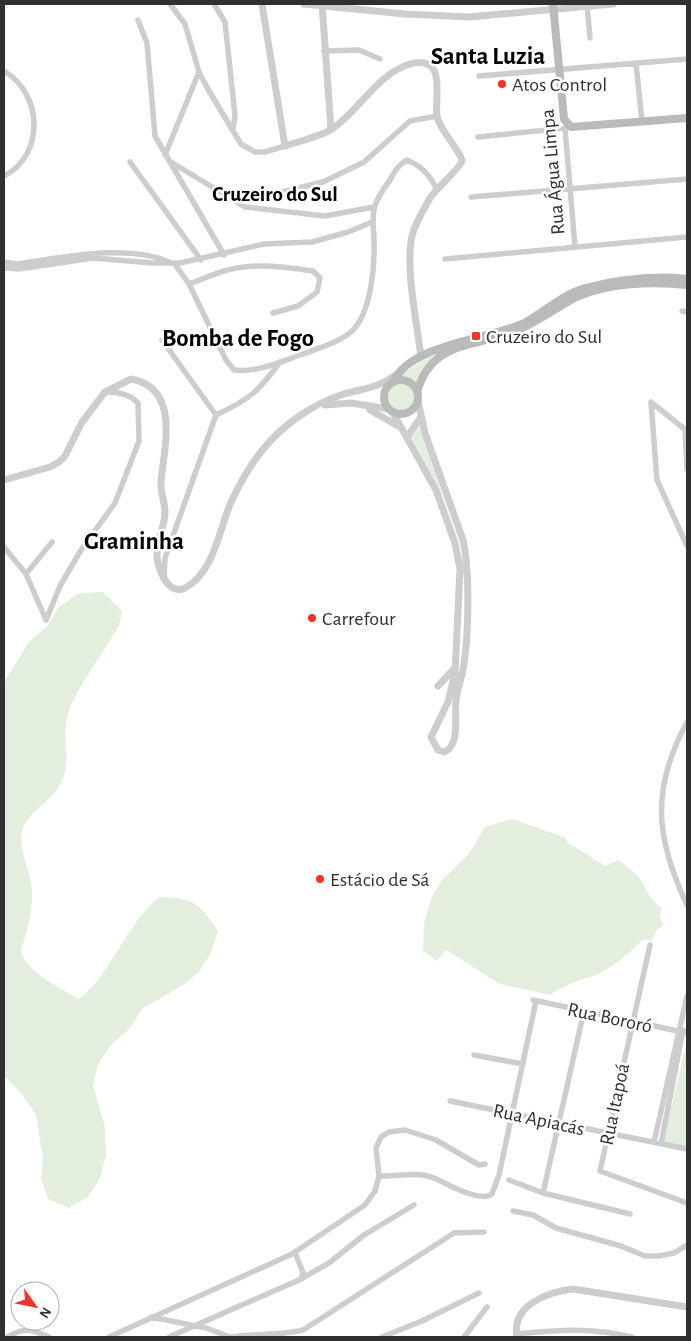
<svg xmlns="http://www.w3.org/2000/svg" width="691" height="1341" font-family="'Alegreya Sans',sans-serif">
	<rect width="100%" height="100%" fill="#fff"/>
	<!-- green -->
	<path fill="#e4eede" d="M447 348 427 364 418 382 410 378 399 376 425 359Z
		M387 398a14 14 0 1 1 28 0a14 14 0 1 1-28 0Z
		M420 426 443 495 411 437Z
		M103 592 122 611 119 626C106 649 71 695 67 718 62 738 71 758 63 778 56 799 32 808 23 828 16 845 31 871 32 890 33 911 27 931 21 950 23 970 62 989 79 999 113 972 125 925 159 897 193 898 199 902 218 931L211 953 199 972 183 985 142 1009 130 1028 110 1046 98 1065 93 1085 105 1127 106 1155 100 1178 88 1197 69 1208 48 1199 41 1179 43 1158 36 1115 22 1094 4 1076V682L29 642 47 626 59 607 79 593Z
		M513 819 566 838 567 842 605 866 618 860C626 865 634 871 640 879 647 889 649 900 661 907L660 917 663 925 656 931 651 941 644 939C630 952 612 969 593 976 577 981 564 985 550 995L500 984 446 950 437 961 423 951 424 923 432 896 442 880 468 855 485 827Z
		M687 1040V1148L663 1142Z"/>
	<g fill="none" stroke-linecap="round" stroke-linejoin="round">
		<!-- minor -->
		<path stroke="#cdcdcd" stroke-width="5.5" d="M170 4 185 24 199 72 209 91 241 144 255 152H265L285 146
			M214 4 225 22 235 116 233 129
			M587 6 590 38
			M138 20 147 43 155 136 224 255
			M324 51 359 50 380 59
			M636 63 642 122
			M4 71C43 94 45 155 4 176
			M479 76 687 59
			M478 137 565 128 575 247
			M165 155 199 72
			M130 162 201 260
			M171 162 245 207 325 216 374 207
			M226 197 282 192 323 182 364 162 410 121 437 116
			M471 197 687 179
			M445 259 687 237
			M4 262 16 264C61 258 127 243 169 262
			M174 263 189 284 226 360 234 370C255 373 280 362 300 355 316 349 339 343 352 331 371 313 375 266 374 240 374 229 371 218 375 206 378 196 384 188 390 180 395 171 398 165 407 160 421 166 429 174 436 188
			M4 268 19 269 93 258 152 263H180L264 244 312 242 348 232 372 222
			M189 284C199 281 208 276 218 273 250 262 281 266 313 271L320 278 317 292 298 306 273 313
			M682 311 687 312
			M162 340 216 415
			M651 402 657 480 687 546
			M651 402 687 431
			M216 415C250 399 258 392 280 362
			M685 429 687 469
			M4 547 26 574 46 620
			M26 574 52 542
			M164 578 165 558 216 415
			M46 620 60 586 81 550 115 503 139 441 138 403C130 394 119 392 107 392
			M687 722C651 789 655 837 687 905
			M650 945 600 1171 687 1203
			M533 1000 687 1033
			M474 1055 523 1064
			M450 1101 687 1149
			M654 1142 687 996
			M661 1144 683 1030
			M379 1176C398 1177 416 1171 434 1178 448 1184 479 1203 492 1194L499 1175 536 1001
			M509 1180 543 1193 630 1214
			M543 1193 584 1011
			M513 1211 533 1215 556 1228 621 1246 645 1256H659L674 1253 687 1245
			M295 1252 303 1273 301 1279
			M151 1317 206 1328 230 1337
			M516 1334C558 1330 591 1327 632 1337
			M7 1337C25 1327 31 1329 49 1337
			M109 1337 292 1254 365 1205 375 1191 379 1176 376 1148 381 1137 389 1132 405 1130 436 1140 479 1165 485 1164
			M169 1337 299 1280 329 1263 364 1235 414 1205
			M230 1337C254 1333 280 1336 303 1330L454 1233 484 1232
			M382 1337 422 1321 479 1293
			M464 1337 487 1307"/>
		<!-- tertiary -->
		<path stroke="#cdcdcd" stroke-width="7" d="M262 4 285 146C300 141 319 137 332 129 359 111 378 73 410 64 448 54 434 97 437 116 437 119 440 123 441 126 445 134 463 157 462 161 461 167 436 189 430 198 424 209 415 223 412 236 405 268 417 323 421 357
			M304 4 405 14 469 17 613 4
			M322 4 331 129
			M325 405 351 403 389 409
			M370 410 398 426
			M392 411 436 490 455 543 460 569 455 673 448 702 431 737 438 750 444 752C461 746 454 714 456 700 457 690 461 680 463 670 469 636 470 573 463 540L425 433 418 401
			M407 437 421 417
			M4 480 50 467 59 462 65 456 82 422 105 392 131 379C181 388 164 448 161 482 160 492 165 502 165 512 165 526 157 539 157 553 156 565 167 597 185 588 215 572 219 528 232 500 241 481 251 464 264 448 283 425 313 404 341 395 363 388 377 389 397 374
			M438 686 454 669
			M517 1337C511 1305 548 1292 573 1289L687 1307"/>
		<!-- secondary -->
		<path stroke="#bababa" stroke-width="8" d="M553 4 564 119 571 127 687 118
			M384 397a17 17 0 1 1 34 0a17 17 0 1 1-34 0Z
			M393 382C411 343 492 339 526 322 546 311 563 294 585 288 620 279 652 275 687 279
			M417 392C432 339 477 348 518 330 537 322 553 310 571 300 603 283 652 281 687 285"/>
	</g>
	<!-- markers -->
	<g fill="#f13329" stroke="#fff" stroke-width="2">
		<circle cx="502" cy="84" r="5"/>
		<rect x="471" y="331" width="10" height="10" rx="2.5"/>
		<circle cx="312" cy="618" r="5"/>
		<circle cx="320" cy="879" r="5"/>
	</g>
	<g text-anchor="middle" stroke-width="5" stroke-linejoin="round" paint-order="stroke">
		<!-- poi labels -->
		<g font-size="20" fill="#303030" stroke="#fff" text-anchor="start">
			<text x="512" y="91">Atos Control</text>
			<text x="486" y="343">Cruzeiro do Sul</text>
			<text x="322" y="625">Carrefour</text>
			<text x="330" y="886">Estácio de Sá</text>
		</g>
		<!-- street labels -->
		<g font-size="20" fill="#303030" stroke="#fff">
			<text transform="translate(552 172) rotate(-95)" y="7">Rua Água Limpa</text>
			<text transform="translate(610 1017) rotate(12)" y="7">Rua Bororó</text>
			<text transform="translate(614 1104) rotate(-78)" y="7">Rua Itapoá</text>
			<text transform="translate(539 1119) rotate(12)" y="7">Rua Apiacás</text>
		</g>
		<!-- neighbourhood labels -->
		<g font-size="21" font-weight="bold" fill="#000" stroke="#fff">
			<text x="275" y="201">Cruzeiro do Sul</text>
		</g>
		<!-- district labels -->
		<g font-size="25" font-weight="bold" fill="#000" stroke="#fff">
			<text x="488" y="64">Santa Luzia</text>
			<text x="238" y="346">Bomba de Fogo</text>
			<text x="134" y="549">Graminha</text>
		</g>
	</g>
	<!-- border -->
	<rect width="691" height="1341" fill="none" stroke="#303030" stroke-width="10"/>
	<!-- north arrow -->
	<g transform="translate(35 1306) rotate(123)"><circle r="24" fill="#ffffff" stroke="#acacac"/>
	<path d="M0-4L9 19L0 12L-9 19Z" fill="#f13329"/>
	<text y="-8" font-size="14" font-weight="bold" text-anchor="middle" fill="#303030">N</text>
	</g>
</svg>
